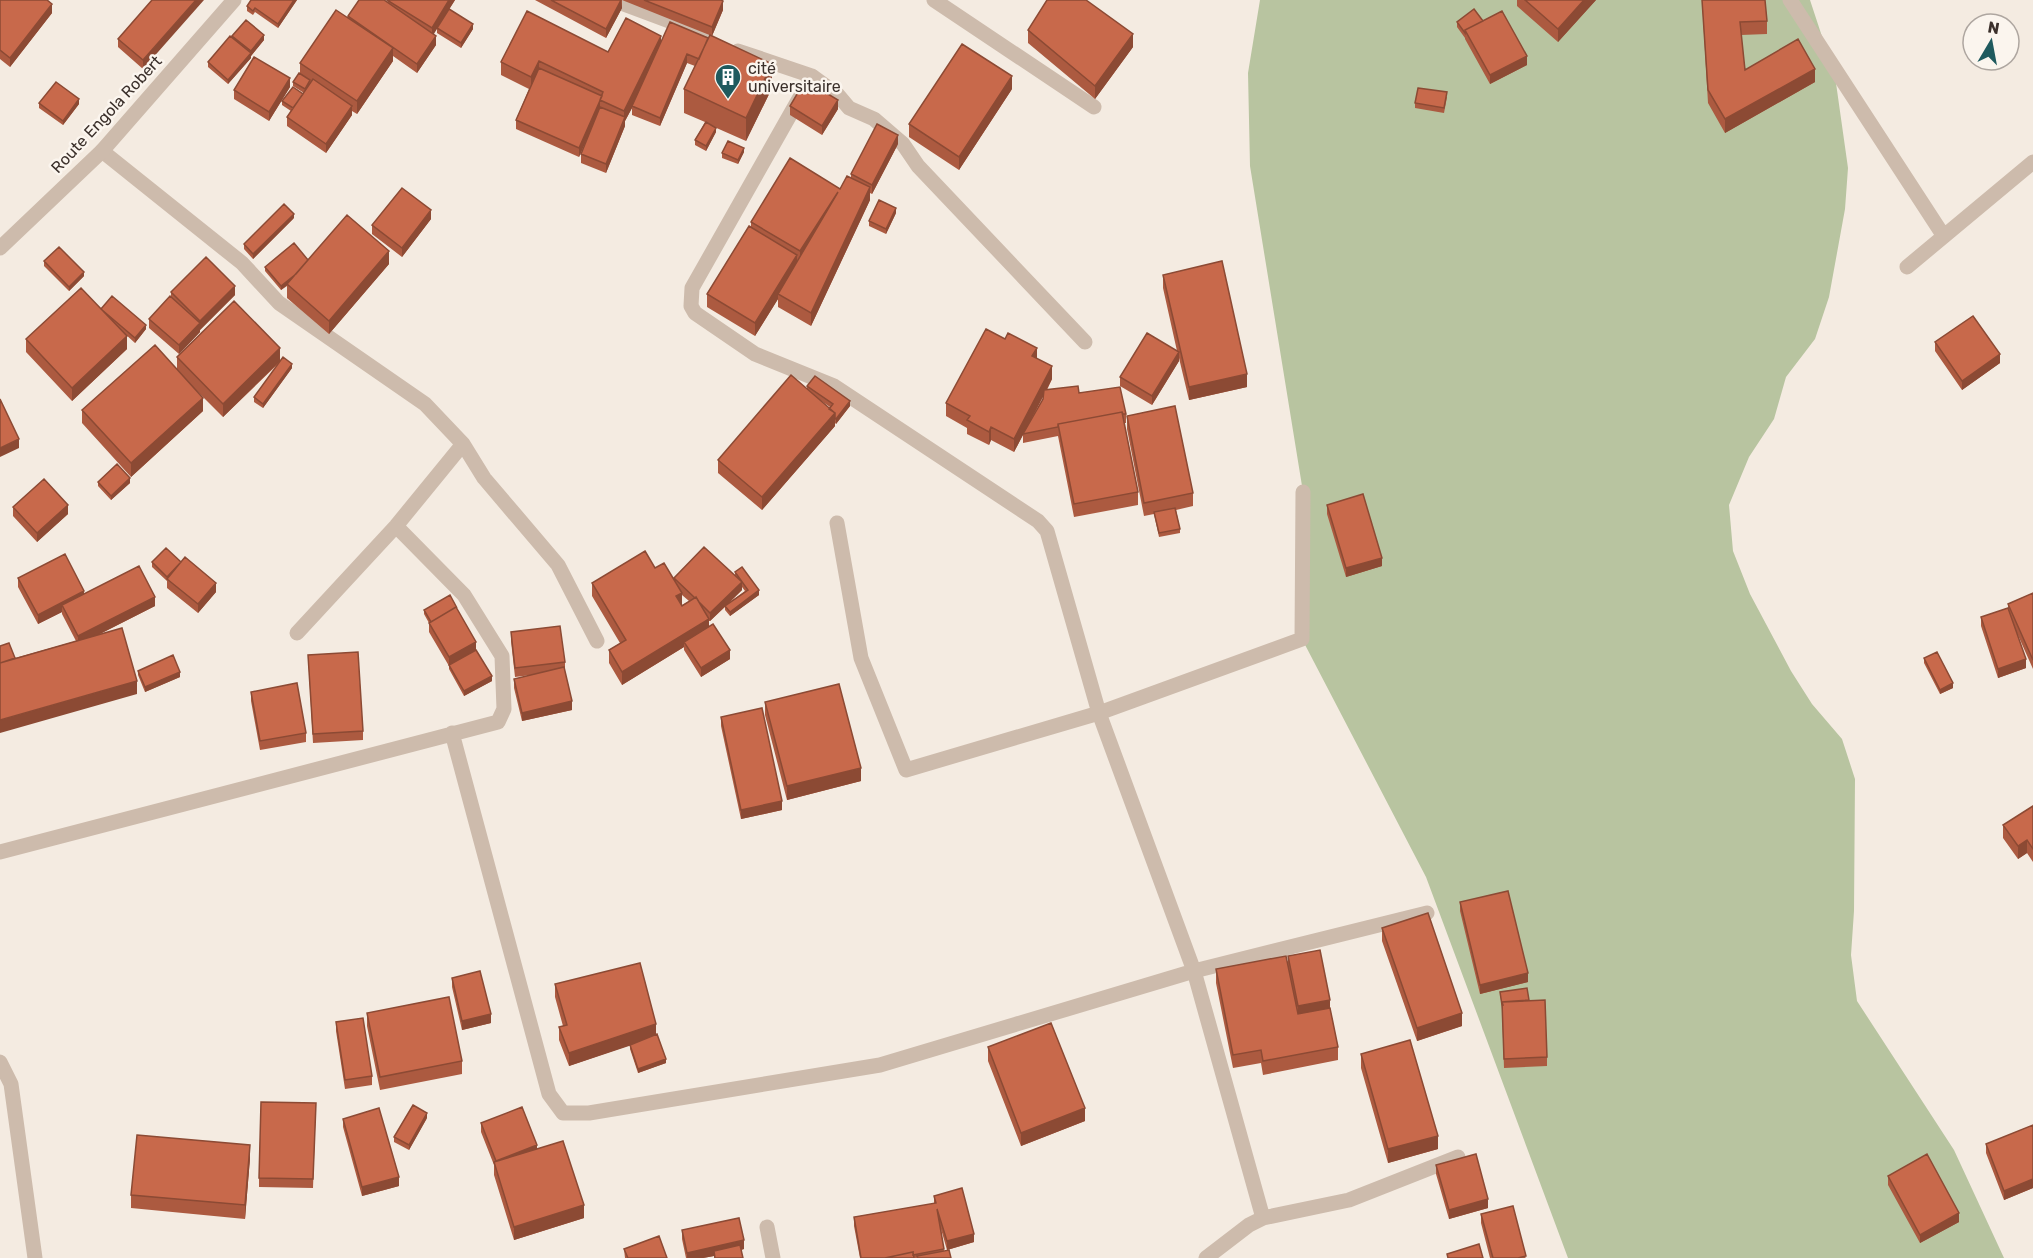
<svg xmlns="http://www.w3.org/2000/svg" width="2033" height="1258" font-family="Rubik,sans-serif">
	<rect width="100%" height="100%" fill="#f4ebe1"/>
	<!-- green -->
	<path fill="#b8c4a0" d="M1260 0H1810L1835 76 1848 168 1845 209 1829 297 1815 339 1786 377 1774 419 1749 457 1729 505 1733 551 1750 594 1791 671 1812 704 1842 739 1855 779 1854 911 1851 955 1857 1001 1954 1150 2004 1258H1568L1426 877 1302 639 1303 492 1250 166 1248 73Z"/>
	<g fill="none" stroke-linecap="round" stroke-linejoin="round">
		<!-- minor -->
		<path stroke="#cdbbac" stroke-width="15" d="M613 0 680 25 704 38
			M934 0 1094 107
			M1790 0 1943 235
			M738 51 812 76 838 95 849 108 874 119 903 144 918 166 1085 342
			M812 76 692 288 691 306 695 313 755 354 834 386 1038 521 1047 531 1099 713 1194 971 1263 1218
			M102 151 242 263 279 303 425 404 463 444 484 478 558 565 597 641
			M1907 267 2033 162
			M837 523 861 658 906 770 1099 713 1302 639 1303 492
			M297 633 396 526 463 444
			M452 733 549 1094 563 1113H589L880 1065 1194 971 1427 913
			M0 852 498 722 504 709 502 656 464 595 396 526
			M0 1062 11 1084 35 1258
			M767 1227 773 1258
			M1206 1258 1249 1225 1263 1218 1349 1200 1458 1157"/>
		<!-- tertiary -->
		<path stroke="#cdbbac" stroke-width="15" d="M0 248 102 151 234 0"/>
	</g>
	<!-- wall -->
	<path fill="#ac5a40" fill-rule="evenodd" d="M0 0 52 13 10 67 0 59Z
		M152 0 143 69 118 47V39Z
		M297 0 278 28 255 12 253 15 247 11V6Z
		M388 0H455L433 34 436 45 417 73 393 56V61L357 114 352 111V115L326 153 287 126V117L291 111 282 105V101L303 94 304 93 293 86V82L300 74V63L348 18V16L387 3Z
		M535 0H721L723 10 712 36 622 0V8L606 38Z
		M1517 0H1596L1558 42 1517 6Z
		M1702 0 1767 21V34L1741 35 1745 70 1815 82 1725 133 1708 103Z
		M1483 21 1527 65 1490 84 1465 39V38L1457 27V22Z
		M437 28 473 29 461 48 437 33Z
		M1028 30 1133 47 1095 99 1028 43Z
		M232 36 264 40 251 56V58L228 84 208 67V62L232 38Z
		M661 41 772 88 746 141 712 126 716 132 706 151 695 145V140L705 122 684 113V89L695 66 687 63 660 126 632 115V108L625 121V126L606 173 581 163V154L590 132 579 157 516 129V120L529 89 501 75V62L608 52Z
		M290 87 269 121 234 99V90Z
		M1012 89 959 170 909 137V124Z
		M807 93 838 109 822 135 790 115V106Z
		M1447 97 1444 113 1415 108V103Z
		M39 103 79 104 63 125 39 108Z
		M898 144 872 194 870 193V200L811 326 778 307V299L755 336 707 307V294L751 227V222L840 189 851 178V174Z
		M744 152 738 164 722 158V153Z
		M896 213 886 234 869 226V221Z
		M294 218 253 259 244 249V244Z
		M431 219 402 257 372 234V225Z
		M308 260 389 264 329 334 287 298V286L281 290 265 271V267Z
		M44 261 84 276 69 291 44 266Z
		M1163 275 1247 387 1189 400 1179 358V361L1152 405 1120 386V377L1177 351 1163 288Z
		M171 292 235 295 200 330V332L179 354 149 328V319L171 296Z
		M101 309 146 329 135 343 124 333 127 349 72 401 26 352V339Z
		M1935 342 2000 363 1962 390 1935 351Z
		M177 357 280 361 292 368 263 408 254 402V397L279 363 223 417 190 384 203 411 131 477 82 423V410L177 369Z
		M1037 358 1052 379 1047 390 1079 393 1126 414V423H1124L1138 492V505L1074 517 1058 436 1023 443V435L1014 452 991 440 989 445 967 434V428L946 416V403ZM1044 395 1043 399 1029 424Z
		M807 386 850 406 836 424 835 423V426L762 510 718 473V460L807 389ZM817 398 830 407 829 409Z
		M1127 416 1193 493V506L1176 510 1180 529V533L1159 537 1154 514 1144 516 1127 429Z
		M98 482 130 483 111 500 98 486Z
		M1327 505 1382 566 1346 577 1327 514Z
		M13 507 68 514 37 542 13 516Z
		M152 562H181L216 592 198 613 167 588V581L152 567Z
		M655 568 674 579 735 575V572L759 595 730 616 725 610V607L710 621H709V626L730 659 701 677 684 650V647L622 685 609 663V650L620 643 592 596V583ZM742 587 745 591 730 602 742 590ZM682 595 689 601 682 605Z
		M18 578 84 594 155 606 100 634 137 694 15 658 76 641 62 614V612L38 624 18 587Z
		M2033 593V669L2017 633 2026 668 1998 678 1981 626V617L2008 608V604Z
		M424 610 476 650 492 681 464 696 449 669V666L429 632V623L424 614Z
		M511 632 565 662V671L572 710 522 721 514 688V679L531 675 515 677 511 641Z
		M308 655 363 731V740L313 743Z
		M1924 658 1953 688 1940 694 1924 663Z
		M138 671 180 677 145 692 138 675Z
		M251 692 306 733V742L260 750 251 701Z
		M765 702 861 781 787 800 765 715Z
		M721 717 782 810 741 819 721 726Z
		M2033 806V862L2027 853 2018 859 2003 838V825Z
		M1460 902 1528 982 1480 994 1460 911Z
		M1382 928 1462 1026 1417 1041 1382 941Z
		M1288 956 1330 1008 1338 1047V1060L1263 1075 1261 1063 1233 1068 1216 983V969L1288 964Z
		M452 978 491 1023 462 1030 452 987Z
		M555 984 656 1035 666 1063 638 1073 630 1049V1045L569 1066 559 1040V1027L563 1026 555 997Z
		M1500 992 1529 1000 1547 1057V1066L1504 1068 1502 1009Z
		M367 1013 462 1061V1074L380 1090 367 1026Z
		M336 1022 372 1076V1085L345 1089 336 1031Z
		M988 1047 1085 1121 1021 1146 988 1061Z
		M1361 1054 1438 1149 1388 1163 1361 1068Z
		M316 1103 313 1188 259 1187V1178Z
		M427 1118 409 1150 394 1142V1137Z
		M343 1119 399 1186 362 1196 343 1127Z
		M481 1123 537 1149 584 1218 514 1240 494 1175V1165L481 1132Z
		M2033 1125V1188L2004 1200 1986 1153V1144Z
		M250 1158 245 1219 131 1208V1195Z
		M1436 1165 1488 1208 1449 1219 1436 1174Z
		M1888 1176 1959 1222 1920 1243 1888 1185Z
		M934 1196 974 1242 947 1250 941 1229 944 1251 951 1258H860L854 1226V1217L934 1204Z
		M1481 1214 1526 1258H1490L1481 1223Z
		M682 1230 744 1249 741 1250 743 1258H714V1256L703 1258H686L682 1239Z
		M624 1249 667 1258H625Z"/>
	<!-- shaded-wall -->
	<path fill="#8c4a34" d="M196 0H204L143 69V60Z
		M294 0H297L278 28V24Z
		M449 0H455L432 37V28Z
		M621 0 622 8 606 38V29Z
		M1584 0H1596L1558 42V29Z
		M723 1V10L712 36V27Z
		M52 4V13L10 67V58Z
		M473 24V29L461 48V43Z
		M1133 34V47L1095 99V86Z
		M264 35V40L251 56V51Z
		M436 36V45L417 73V64Z
		M661 36V49L632 106V108L625 121V126L606 173V164L624 121V111Z
		M393 48V61L357 114V101Z
		M251 53V58L228 84V80Z
		M687 54V63L660 126V118Z
		M1527 56V65L1490 84V75Z
		M539 61V74L531 90V77Z
		M772 64V88L746 141V118Z
		M1815 69V82L1725 133V119Z
		M1012 76V89L959 170V157Z
		M290 78V87L269 121V112Z
		M79 99V104L63 125V121Z
		M600 100V109L579 157V148Z
		M838 100V109L822 135V126Z
		M352 106V115L326 153V144Z
		M716 128V132L706 151V146Z
		M898 135V144L872 194V185Z
		M744 148V152L738 164V160Z
		M870 187V200L811 326V313Z
		M838 192 800 264V251Z
		M896 208V213L886 234V229Z
		M431 210V219L402 257V248Z
		M294 214V218L253 259V254Z
		M389 251V264L329 334V321Z
		M797 255V268L778 294V299L755 336V323Z
		M310 262V267L281 290V286Z
		M84 272V276L69 291V287Z
		M235 286V295L200 330V321Z
		M200 323V332L179 354V345Z
		M146 325V329L135 343V338Z
		M127 336V349L72 401V388Z
		M280 348V361L223 417V404Z
		M1037 348V361L1032 356Z
		M1179 352V361L1152 405V396Z
		M2000 354V363L1962 390V381Z
		M292 364V368L263 408V404Z
		M1052 366V379L1014 452V439Z
		M1247 374V387L1189 400V387Z
		M203 398V411L131 477V463Z
		M850 401V406L836 424V419Z
		M835 413V426L762 510V497Z
		M991 427V440L989 445V432Z
		M19 439V448L0 457V448Z
		M130 478V483L111 500V496Z
		M68 505V514L37 542V533Z
		M1382 558V566L1346 577V568Z
		M742 582V590L710 621V613Z
		M216 583V592L198 613V604Z
		M759 590V595L730 616V612Z
		M84 591V600L62 605V612L38 624V615Z
		M682 593V606L676 596Z
		M155 597V606L78 645V636Z
		M709 619V632L684 642V647L622 685V672Z
		M476 642V651L449 666V657Z
		M730 650V659L701 677V668Z
		M2026 659V668L1998 678V669Z
		M180 672V677L145 692V687Z
		M492 676V681L464 696V691Z
		M137 681V694L0 733V720Z
		M1953 683V688L1940 694V690Z
		M572 701V710L522 721V713Z
		M861 768V781L787 800V786Z
		M782 801V810L741 819V810Z
		M2027 840V853L2018 859V846Z
		M1528 973V982L1480 994V985Z
		M1330 1000V1008L1298 1015V1006Z
		M1462 1013V1026L1417 1041V1028Z
		M491 1014V1023L462 1030V1021Z
		M656 1024V1037L569 1066V1053Z
		M666 1059V1063L638 1073V1069Z
		M1085 1108V1121L1021 1146V1133Z
		M427 1113V1118L409 1150V1145Z
		M1438 1136V1149L1388 1163V1149Z
		M250 1145V1158L245 1219V1205Z
		M537 1145V1153L496 1161Z
		M399 1177V1186L362 1196V1187Z
		M2033 1179V1188L2004 1200V1191Z
		M1488 1199V1208L1449 1219V1210Z
		M584 1205V1218L514 1240V1227Z
		M1959 1213V1222L1920 1243V1235Z
		M974 1234V1242L947 1250V1241Z
		M744 1240V1249L715 1256 714 1251V1256L703 1258H687V1253Z"/>
	<!-- building -->
	<path fill="#c8694b" stroke="#8c4a34" stroke-width="1.5" d="M0 0H47L52 4 10 58 0 50Z
		M152 0H196L143 60 118 39Z
		M251 0H294L278 24 255 8 253 11 247 6Z
		M359 0H384L436 36 417 64 348 16Z
		M387 0H449L432 28Z
		M551 0H621L606 29Z
		M644 0H721L723 1 712 27Z
		M1047 0H1086L1133 34 1095 86 1028 30Z
		M1525 0H1584L1558 29Z
		M1702 0H1765L1767 21 1740 22 1745 70 1798 39 1815 69 1725 119 1708 90Z
		M449 9 473 24 461 43 437 28Z
		M1474 9 1483 21 1465 30V33L1457 22Z
		M336 10 393 48 357 101 300 63Z
		M527 11 608 52 626 18 661 36 624 111 600 100 603 92 539 61 531 77 501 62Z
		M1502 11 1527 56 1490 75 1465 30Z
		M246 20 264 35 251 51 232 36Z
		M670 22 708 38 699 59 687 54 660 118 632 106Z
		M710 35 772 64 746 118 684 89Z
		M230 36 251 53 228 80 208 62Z
		M962 44 1012 76 959 157 909 124Z
		M254 57 290 78 269 112 234 90Z
		M539 68 602 96 579 148 516 120Z
		M299 73 310 80 305 89 293 82Z
		M313 79 352 106 326 144 287 117Z
		M56 82 79 99 63 121 39 103Z
		M813 85 838 100 822 126 790 106 800 89 807 93Z
		M293 87 303 94 293 108 282 101Z
		M1418 88 1447 92 1444 108 1415 103Z
		M600 107 625 117 606 164 581 154Z
		M706 122 716 128 706 146 695 140Z
		M877 124 898 135 872 185 851 174Z
		M728 141 744 148 738 160 722 153Z
		M790 158 840 189 847 176 870 187 811 313 778 294 838 192 800 251 751 222Z
		M402 188 431 210 402 248 372 225Z
		M879 200 896 208 886 229 869 221Z
		M284 204 294 214 253 254 244 244Z
		M347 215 389 251 329 321 287 284Z
		M749 226 797 255 755 323 707 294Z
		M294 243 308 260 296 274 281 286 265 267Z
		M59 247 84 272 69 287 44 261Z
		M206 257 235 286 200 321 171 292Z
		M1222 261 1247 374 1189 387 1163 275Z
		M81 288 127 336 72 388 26 339Z
		M112 296 146 325 135 338 101 309Z
		M170 296 200 323 179 345 149 319Z
		M234 301 280 348 223 404 177 357Z
		M1973 316 2000 354 1962 381 1935 342Z
		M986 329 1005 339 1008 333 1037 348 1032 356 1052 366 1014 439 991 427 989 432 967 420 970 416 946 403Z
		M1147 333 1179 352 1152 396 1120 377Z
		M155 345 203 398 131 463 82 410Z
		M283 357 292 364 263 404 254 397Z
		M791 375 835 413 762 497 718 460Z
		M815 376 850 401 836 419 835 418V413L829 409 833 404 807 386Z
		M1078 386 1079 393 1120 387 1126 414H1123L1122 412 1058 424V427L1023 434 1043 399 1044 390Z
		M0 399 19 439 0 448Z
		M1175 406 1193 493 1144 503 1127 416Z
		M1122 412 1138 492 1074 504 1058 424Z
		M117 464 130 478 111 496 98 482Z
		M44 479 68 505 37 533 13 507Z
		M1363 494 1382 558 1346 568 1327 505Z
		M1175 508 1180 529 1159 533 1154 512Z
		M704 547 742 582 710 613 699 602 696 597 695 598 674 578Z
		M166 548 181 562 167 577 152 562Z
		M645 551 655 568 664 563 682 593 676 596 682 606 696 597 709 619 622 672 609 650 626 640 592 583Z
		M65 554 84 591 38 615 18 578Z
		M185 557 216 583 198 604 167 579Z
		M139 566 155 597 78 636 62 605Z
		M742 567 759 590 730 612 725 606 748 590 735 572Z
		M2033 593V660L2008 604Z
		M450 595 457 608 456 607 431 622 424 610Z
		M456 607 476 642 449 657 429 623Z
		M2008 608 2026 659 1998 669 1981 617Z
		M713 624 730 650 701 668 684 642Z
		M560 626 565 662 515 668 511 632Z
		M122 628 137 681 0 720V663Z
		M9 643 15 658 0 663V646Z
		M476 650 492 676 464 691 449 665Z
		M358 652 363 731 313 734 308 655Z
		M1937 652 1953 683 1940 690 1924 658Z
		M173 655 180 672 145 687 138 671Z
		M564 667 572 701 522 713 514 679Z
		M297 683 306 733 260 741 251 692Z
		M839 684 861 768 787 786 765 702Z
		M762 708 782 801 741 810 721 717Z
		M2033 806V849L2027 840 2018 846 2003 825Z
		M1508 891 1528 973 1480 985 1460 902Z
		M1428 913 1462 1013 1417 1028 1382 928Z
		M1320 950 1330 1000 1298 1006 1288 956Z
		M1286 956 1298 1014 1330 1008 1338 1047 1263 1061 1261 1050 1233 1055 1216 969Z
		M640 963 656 1024 569 1053 559 1027 567 1025 555 984Z
		M480 971 491 1014 462 1021 452 978Z
		M1527 988 1529 1000 1502 1002 1503 1005H1502L1500 992Z
		M449 997 462 1061 380 1077 367 1013Z
		M1545 1000 1547 1057 1504 1059 1502 1002Z
		M363 1018 372 1076 345 1080 336 1022Z
		M1051 1023 1085 1108 1021 1133 988 1047Z
		M657 1034 666 1059 638 1069 630 1045Z
		M1410 1040 1438 1136 1388 1149 1361 1054Z
		M261 1102 316 1103 313 1179 259 1178Z
		M413 1105 427 1113 409 1145 394 1137Z
		M522 1107 537 1145 496 1161 481 1123Z
		M379 1108 399 1177 362 1187 343 1119Z
		M2033 1125V1179L2004 1191 1986 1144Z
		M137 1135 250 1145 245 1205 131 1195Z
		M563 1141 584 1205 514 1227 494 1162Z
		M1476 1154 1488 1199 1449 1210 1436 1165Z
		M1927 1154 1959 1213 1920 1235 1888 1176Z
		M962 1188 974 1234 947 1241 937 1209 944 1249 913 1255V1252L885 1258H861L854 1217 936 1203 934 1196Z
		M1513 1206 1526 1256 1518 1258H1493L1481 1214Z
		M739 1218 744 1240 687 1253 682 1230Z
		M659 1236 667 1258H628L624 1249Z
		M1479 1244 1483 1258H1448L1447 1254Z
		M740 1245 743 1258H715L714 1251Z
		M949 1250 951 1258H918L917 1256Z
		M913 1252 914 1258H885Z"/>
	<!-- icons -->
	<defs>
		<g id="building-pin" transform="scale(1.35)"><path d="M0 17L-7.5 6A9.5 9.5 0 1 1 7.5 6Z" fill="#1f5a5e" stroke="#fbf5ee"/><path d="M-4-6H4V6H1V3H-1V6H-4ZM-2.5-4.3h1.7v1.8h-1.7ZM.8-4.3h1.7v1.8H.8ZM-2.5-1h1.7V.8h-1.7ZM.8-1h1.7V.8H.8Z" fill="#fff"/></g>
	</defs>
	<g fill-rule="evenodd">
		<use href="#building-pin" x="728" y="77"/>
	</g>
	<g text-anchor="middle" stroke-width="5" stroke-linejoin="round" paint-order="stroke">
		<!-- poi labels -->
		<g font-size="16" fill="#3b302b" stroke="#fbf5ee" text-anchor="start">
			<text x="748" y="74">cité<tspan x="748" dy="18">universitaire</tspan></text>
		</g>
		<!-- street labels -->
		<g font-size="16" fill="#3b302b" stroke="#fbf5ee">
			<text transform="translate(106 114) rotate(-47)" y="6">Route Engola Robert</text>
		</g>
	</g>
	<!-- north arrow -->
	<g transform="translate(1991 42) rotate(10)"><circle r="28" fill="#fbf5ee" stroke="#aea6a0" stroke-width="1.5"/>
	<path d="M0-4.5L10 22L0 15L-10 22Z" fill="#1f5a5e"/>
	<text y="-9" font-size="16" font-weight="bold" text-anchor="middle" fill="#3b302b">N</text>
	</g>
</svg>
